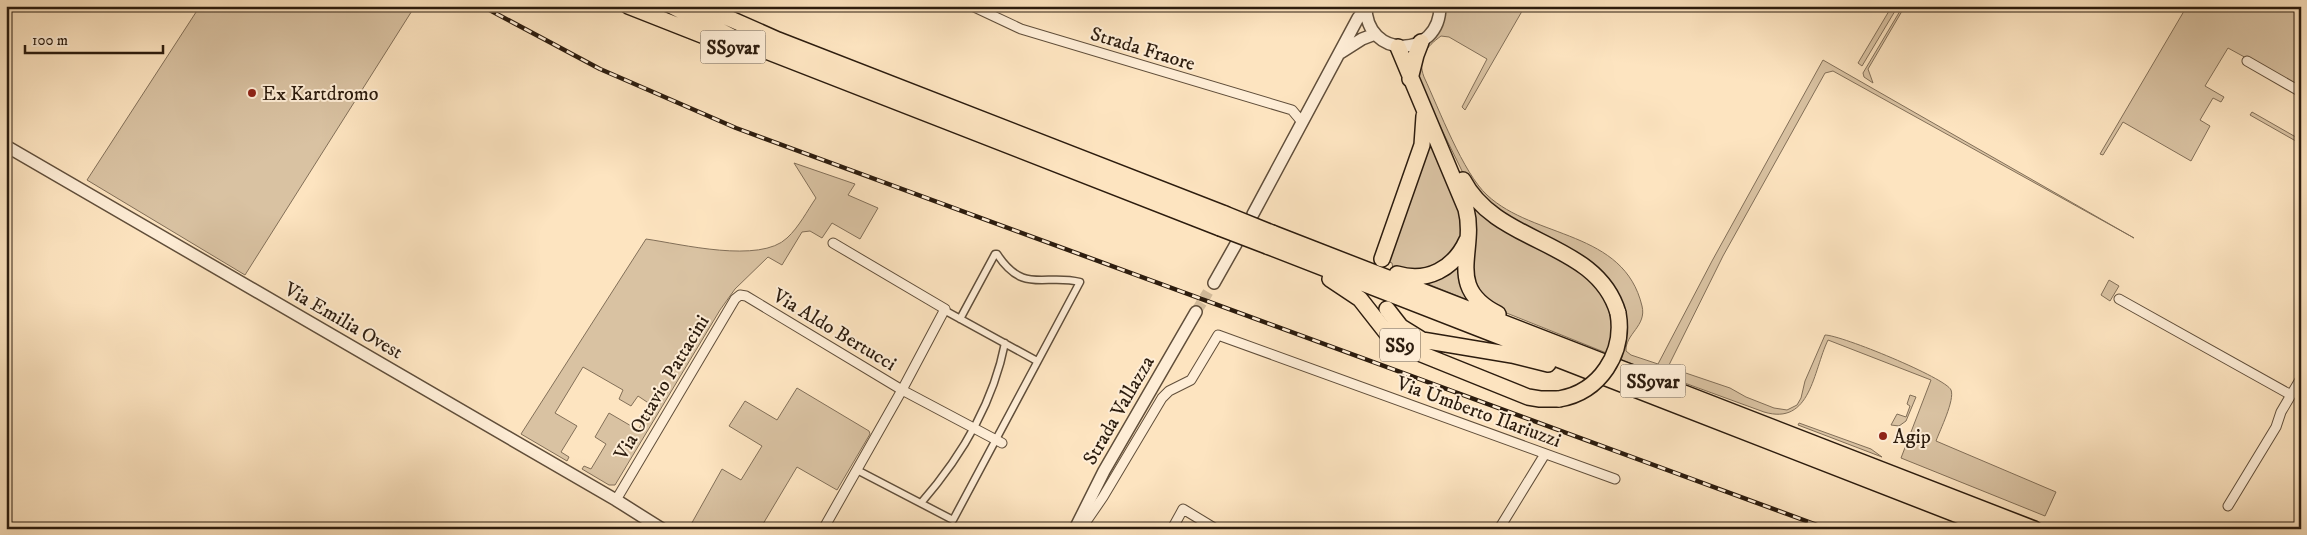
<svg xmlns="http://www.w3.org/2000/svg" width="2307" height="535" font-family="'IM FELL DW Pica',serif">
	<rect width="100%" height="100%" fill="#fde4c0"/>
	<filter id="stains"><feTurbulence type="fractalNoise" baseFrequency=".004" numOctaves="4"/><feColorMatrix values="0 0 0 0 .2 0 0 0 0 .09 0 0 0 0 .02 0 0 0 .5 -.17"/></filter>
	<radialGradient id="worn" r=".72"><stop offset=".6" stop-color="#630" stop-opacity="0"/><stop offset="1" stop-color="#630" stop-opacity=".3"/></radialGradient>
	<!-- green -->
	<path fill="#d9c2a2" stroke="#826f58" d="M200 6H415L245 275 87 180Z
		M1445 6H1525L1465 110 1462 107 1487 59 1449 37 1441 36C1426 47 1417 58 1424 77 1439 109 1463 173 1487 195 1534 239 1624 230 1642 306 1647 326 1625 334 1626 351L1631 355 1658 364 1712 261 1823 60 2134 238 1833 71 1825 73 1723 256 1668 367 1730 388 1746 397 1774 408 1787 410 1797 405 1801 398 1805 381 1825 335C1841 335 1946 378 1951 390 1955 400 1940 430 1936 441L2056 492 2045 516 1901 458 1931 380 1828 340C1813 371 1811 426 1764 412L1619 359 1617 297 1499 215 1463 173 1418 81 1415 58 1442 23Z
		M1892 6H1898L1862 66 1858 63Z
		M1903 6H1905L1868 69 1873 83 1864 77 1863 73Z
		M2187 6 2301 8V88L2228 48 2205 86 2224 97 2221 102 2213 98 2200 120 2210 126 2191 161 2123 122 2103 155 2100 154Z
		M2252 112 2301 140V144L2250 115Z
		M1428 142H1431C1441 168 1474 222 1456 248 1450 256 1440 263 1433 270L1393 269 1392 263 1386 261Z
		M794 163 855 184 848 195 878 208 860 239 832 223 822 238 810 231 802 232 782 265 768 257 735 289 720 310 615 485H609L582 469 584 466 591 469 606 444 595 437 609 413 638 430 653 406 638 396 631 406 619 399 623 390 583 367 555 413 577 426 561 452 569 457 567 461 521 434 646 239C681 244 760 264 787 238 799 227 807 211 816 198Z
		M1473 206 1497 225 1572 265 1597 283 1613 320 1609 354 1494 308 1472 280 1475 231Z
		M1459 262 1473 302 1428 284 1429 282Z
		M2109 280 2119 286 2110 301 2101 295Z
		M797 388 869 431 870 434 837 490 797 467 760 529 689 528 722 469 741 480 762 446 729 426 745 401 777 420Z
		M1910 395 1916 397 1906 421 1899 426 1891 425 1897 414 1906 417 1910 406 1907 404Z
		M1799 423 1871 449 1882 457 1798 425Z"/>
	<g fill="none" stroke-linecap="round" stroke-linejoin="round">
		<!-- tertiary-tunnel -->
		<path stroke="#d3bc9c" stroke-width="11" stroke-dasharray="11 5.5" stroke-linecap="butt" d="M1196 312 1208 292"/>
		<!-- pedestrian casing -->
		<g stroke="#604e3a" stroke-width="9">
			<path id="pedestrian" d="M944 310 1037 361
				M857 470 953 520 1080 282C1044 273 1024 295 997 254H995L960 319
				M921 503C961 457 993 404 1005 343"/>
		</g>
		<!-- minor casing -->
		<g stroke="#604e3a" stroke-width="11">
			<path id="minor" d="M972 6 1021 29 1292 110 1302 122
				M2247 61 2301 92
				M2119 299 2291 395
				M616 500 735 299 740 295 746 296 902 390 945 309 833 243
				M2228 506 2276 427 2281 412 2301 378
				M825 526 902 390 1002 443
				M1081 529 1103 497 1162 398 1169 391 1191 380 1218 335 1615 479
				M1172 529 1183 509 1216 529
				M1499 529 1545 454"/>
		</g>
		<!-- tertiary casing -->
		<g stroke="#604e3a" stroke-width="14">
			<path id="tertiary" d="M1366 6C1365 59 1440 60 1440 6
				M1340 53 1362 39 1375 34
				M6 146 616 500 662 529
				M1253 214 1358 18 1366 8
				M1214 283 1236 244
				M1075 529 1104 471 1196 312"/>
		</g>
		<!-- trunk casing -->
		<g stroke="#2c1c0e" stroke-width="18">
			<path id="trunk" d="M628 6 722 43
				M672 6 738 40 1220 228
				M701 6 778 40 1225 214
				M1398 47 1466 209C1477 251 1444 287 1498 314
				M1410 79 1416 55 1421 42
				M1463 180C1497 246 1597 240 1618 313
				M1272 233 2034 529
				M1267 246 1994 529
				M1382 259 1422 145 1424 116
				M1397 274C1427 283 1454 269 1467 240
				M1330 279 1360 299 1389 336 1404 347 1528 397 1540 399H1559
				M1387 309 1401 327 1422 340 1512 355 1548 364"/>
		</g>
		<!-- pedestrian -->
		<use href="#pedestrian" stroke="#feedd6" stroke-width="6"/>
		<!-- minor -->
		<use href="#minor" stroke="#feedd6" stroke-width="9"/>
		<!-- tertiary -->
		<use href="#tertiary" stroke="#feedd6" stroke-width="11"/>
		<!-- trunk -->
		<use href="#trunk" stroke="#fde4c0" stroke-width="15"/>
		<!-- rail casing -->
		<g stroke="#2c1c0e" stroke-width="4.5">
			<path id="rail" d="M482 6 600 69 736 128 1828 529"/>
		</g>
		<!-- rail -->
		<use href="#rail" stroke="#feedd6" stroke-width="2.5" stroke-dasharray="8" stroke-linecap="butt"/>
		<!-- trunk-bridge casing -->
		<g stroke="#2c1c0e" stroke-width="18" stroke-linecap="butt">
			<path id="trunk-bridge" d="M1225 214 1272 233
				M1220 228 1267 246
				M1559 399C1600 392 1625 353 1618 313"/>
		</g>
		<!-- trunk-bridge -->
		<use href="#trunk-bridge" stroke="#fde4c0" stroke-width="15"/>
	</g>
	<!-- markers -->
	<g fill="#8f2418" stroke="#feedd6" stroke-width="2">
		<circle cx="252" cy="93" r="5"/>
		<circle cx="1883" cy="436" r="5"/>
	</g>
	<g text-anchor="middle" stroke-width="4" stroke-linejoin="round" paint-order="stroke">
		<!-- shield labels -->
		<g fill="#feedd6" stroke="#6b5b4a" stroke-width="1">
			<rect x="700.5" y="30.5" width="65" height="33" rx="4"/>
			<rect x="1380" y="328.5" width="40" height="33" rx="4"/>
			<rect x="1620.5" y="364.5" width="65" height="33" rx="4"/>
		</g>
		<g font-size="19" font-weight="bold" fill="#2c1c0e">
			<text x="733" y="54">SS9var</text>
			<text x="1400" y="352">SS9</text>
			<text x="1653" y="388">SS9var</text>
		</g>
		<!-- street labels -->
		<g font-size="20" fill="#2c1c0e" stroke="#feedd6">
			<text transform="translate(1143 48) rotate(17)" y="7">Strada Fraore</text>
			<text transform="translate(344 320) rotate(30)" y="7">Via Emilia Ovest</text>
			<text transform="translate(835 329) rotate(31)" y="7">Via Aldo Bertucci</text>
			<text transform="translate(661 387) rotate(-59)" y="7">Via Ottavio Pattacini</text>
			<text transform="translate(1118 410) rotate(-60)" y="7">Strada Vallazza</text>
			<text transform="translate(1479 411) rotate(20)" y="7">Via Umberto Ilariuzzi</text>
		</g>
		<!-- poi labels -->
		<g font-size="20" fill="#2c1c0e" stroke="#feedd6" text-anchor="start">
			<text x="262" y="100">Ex Kartdromo</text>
			<text x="1893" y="443">Agip</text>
		</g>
	</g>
	<!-- margin -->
	<rect width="2307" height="535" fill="none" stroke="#fde4c0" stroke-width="25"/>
	<rect x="8" y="8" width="2292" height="520" fill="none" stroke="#2c1c0e" stroke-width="2.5"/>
	<rect x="12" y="12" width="2282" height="510" fill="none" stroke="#2c1c0e"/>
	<!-- scale -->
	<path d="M25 45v8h138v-8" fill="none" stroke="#2c1c0e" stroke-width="2.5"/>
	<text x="32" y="45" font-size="15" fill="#2c1c0e" stroke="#feedd6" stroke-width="4" paint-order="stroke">100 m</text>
	<rect width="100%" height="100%" filter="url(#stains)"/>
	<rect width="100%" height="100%" fill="url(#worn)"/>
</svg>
